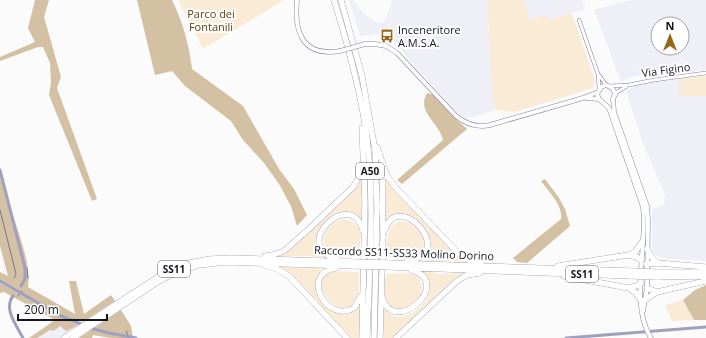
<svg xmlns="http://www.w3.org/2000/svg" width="706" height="338" font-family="'Open Sans',sans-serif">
	<rect width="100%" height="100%" fill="#fbfbfb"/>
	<!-- built -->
	<path fill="#eeeff7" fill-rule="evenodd" d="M349 0H354L363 13 375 21 384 23 392 2 391 0H487L493 103 495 110 466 119 458 114 395 43 378 34 360 36Z
		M523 0H582L586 9 549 20 547 14 530 20Z
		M630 0H706V70L669 75 659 71 631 77 621 82 594 10ZM658 24H682V48H658Z
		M679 79V95L706 96V261L661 258 654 253 652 247V209L664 205 665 195 643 143 626 91 637 85Z
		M61 326 67 331 68 334 61 338H37L50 330 53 331Z"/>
	<!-- green -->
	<path fill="#faebd7" d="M178 0H284L203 49Z
		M487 0H523L530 20 547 14 549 20 572 13 595 80 593 88 515 112 495 110 493 103Z
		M706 76V96H679V79Z
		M385 176 459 257 469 263 450 261H420C434 251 434 240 423 227 420 224 418 220 414 218 410 216 403 218 398 218 393 218 390 218 386 221Z
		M363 177 362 223 358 217 347 213 319 233 325 255 328 259 310 256 274 257 280 254Z
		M342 219C366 221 360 239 359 257 351 257 341 258 333 255 323 251 321 240 326 231 330 225 336 222 342 219Z
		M397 222C400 221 404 221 407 222 418 225 431 244 420 254 412 261 396 258 387 257 387 244 385 229 397 222Z
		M276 265 309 269 318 267H327L324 270 316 289 338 313C348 315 354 311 361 305L360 338H349Z
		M426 269 438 274 468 273 458 277 393 338H383V306C387 310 390 314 395 316 413 321 439 294 427 277 425 275 422 273 420 271Z
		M338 271 359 272C359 280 360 290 358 297 347 332 295 276 338 271Z
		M405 273C438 276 417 317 394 308 390 307 389 305 387 302 383 294 385 282 386 274Z
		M683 300 694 320 672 321 665 305Z"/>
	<!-- forest -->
	<path fill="#d4c0a3" d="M35 0H49L44 17 61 77 57 88 97 199 92 201 49 95 51 82 50 63 43 47H38L0 61V57L35 42 28 28Z
		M137 0H172C183 23 189 44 192 69L243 106 279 169 294 189 307 215 297 226 291 206 279 184 264 163 243 140 231 121 185 86 172 71 155 75Z
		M427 93 434 95 458 121 467 129 402 184 397 180 443 140C439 122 416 112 427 93Z
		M0 167C4 183 8 199 13 215 20 239 31 263 28 287L75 314 69 281H76L84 314 111 295 115 301 84 321C73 325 12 287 0 280V272L8 276 0 246Z
		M545 179 559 198 565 209 570 226 527 263 517 262 513 258 561 219C563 205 549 192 541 181Z
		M0 283 59 316 78 325 67 331 63 329 61 326 53 331 50 330 37 338H29L55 320 4 292 0 293Z
		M706 285V320H694L683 300 695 290Z
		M121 310 131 326 133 338H110L93 335 92 338H79Z"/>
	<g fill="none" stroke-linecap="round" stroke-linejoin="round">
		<!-- stream -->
		<path stroke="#76768f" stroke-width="1" d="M0 210 16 274 14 278
			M25 268H27L28 278
			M18 296 22 291
			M126 331 129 338"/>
		<!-- canal -->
		<path stroke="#9fa0bf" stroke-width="3" d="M0 170 25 268V279L21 286
			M0 281 59 315 83 325
			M13 296C3 309 17 326 23 338
			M90 328 109 333 136 338
			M566 338 706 327"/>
		<!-- street casing -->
		<g stroke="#8182a0" stroke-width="4">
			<path id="street" d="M579 20 598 74 599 88
				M599 75 606 85
				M609 86 629 85 654 80 706 73
				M615 96 617 92 627 86"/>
		</g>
		<!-- secondary casing -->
		<g stroke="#8182a0" stroke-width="5">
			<path id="secondary" d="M297 0C294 32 302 57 340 51
				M365 44H375L386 46 397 53 456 116C466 124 477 128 490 125L583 98 598 92
				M586 98 599 99 609 108 643 207C648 246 629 303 651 338
				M599 99 597 94 601 87 606 85 612 88 615 93 613 99 614 112 647 206 648 220 647 288 643 311"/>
		</g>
		<!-- highway casing -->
		<g stroke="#8182a0" stroke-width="6">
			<path id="highway" d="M334 0C348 45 361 91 367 138 375 202 369 273 367 338
				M341 0 362 76 375 150 377 208 374 338
				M377 147 387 176 396 188 460 255 469 260 481 263
				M384 232C397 186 459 255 407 261
				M647 249 653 259 658 263
				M629 255 635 252 642 242
				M265 256 272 255 284 251 310 228 353 187 359 177 362 166
				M338 259C288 248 351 185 363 231
				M390 263 632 271
				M646 264 658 263 706 267
				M264 265 277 269 289 276 347 338
				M558 266 628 255 637 257 641 260
				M390 267 632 276
				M336 268C299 274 327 324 354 308L361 296
				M656 272H706
				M564 276 628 288 636 286 641 283
				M656 277 706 276
				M629 288 636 293 640 299
				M647 288 657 292
				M382 297C394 338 455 282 411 270
				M645 300 657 292 706 281
				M64 338 161 275 189 263 210 259 232 258 354 262
				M73 338 159 281 175 273 199 265 226 262 354 266
				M362 338 365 202 362 128
				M380 338 383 236 382 168
				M396 338 457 281 467 275 480 273"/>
		</g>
		<!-- street -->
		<use href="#street" stroke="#fff" stroke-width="3"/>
		<!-- secondary -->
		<use href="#secondary" stroke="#fff" stroke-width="4"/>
		<!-- highway -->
		<use href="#highway" stroke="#fff" stroke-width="5.5"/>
		<!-- secondary-bridge casing -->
		<g stroke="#8182a0" stroke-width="5" stroke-linecap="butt">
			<path id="secondary-bridge" d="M340 51 365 44"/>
		</g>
		<!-- highway-bridge casing -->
		<g stroke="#8182a0" stroke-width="6" stroke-linecap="butt">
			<path id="highway-bridge" d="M354 262 390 263
				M354 266 390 267
				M632 271 656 272
				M632 276 656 277"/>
		</g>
		<!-- secondary-bridge -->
		<use href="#secondary-bridge" stroke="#fff" stroke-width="4"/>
		<!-- highway-bridge -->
		<use href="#highway-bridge" stroke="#fff" stroke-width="5.5"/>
	</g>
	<!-- icons -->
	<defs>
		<g id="bus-bare" transform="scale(1.08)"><path d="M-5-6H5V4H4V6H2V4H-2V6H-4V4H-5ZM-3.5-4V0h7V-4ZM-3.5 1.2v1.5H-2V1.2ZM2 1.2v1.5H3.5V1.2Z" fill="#956815" stroke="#fff" stroke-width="2.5" paint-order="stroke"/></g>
	</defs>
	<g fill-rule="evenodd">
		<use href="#bus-bare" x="387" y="36"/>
	</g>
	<g text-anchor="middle" stroke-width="4" stroke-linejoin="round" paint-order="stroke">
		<!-- shield labels -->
		<g fill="#fff" stroke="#5b5b63" stroke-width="1">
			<rect x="356" y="163" width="28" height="16" rx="3"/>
			<rect x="158" y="261" width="32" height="16" rx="3"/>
			<rect x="566" y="266" width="32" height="16" rx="3"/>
		</g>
		<g font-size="10" font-weight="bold" fill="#151520">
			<text x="370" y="175">A50</text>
			<text x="174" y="273">SS11</text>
			<text x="582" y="278">SS11</text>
		</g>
		<!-- park labels -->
		<g font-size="11" fill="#5f4210" stroke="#fff">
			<text x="211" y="18">Parco dei<tspan x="211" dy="13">Fontanili</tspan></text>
		</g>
		<!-- poi labels -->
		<g font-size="11" fill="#151520" stroke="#fff" text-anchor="start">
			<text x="398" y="34">Inceneritore<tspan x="398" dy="13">A.M.S.A.</tspan></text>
		</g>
		<!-- street labels -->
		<g font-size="11" fill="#151520" stroke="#fff">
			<text transform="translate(666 70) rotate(-8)" y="4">Via Figino</text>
			<text transform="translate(404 253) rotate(2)" y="4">Raccordo SS11-SS33 Molino Dorino</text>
		</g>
	</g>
	<!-- north arrow -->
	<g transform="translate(670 36)"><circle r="19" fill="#ffffff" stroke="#a1a1a6"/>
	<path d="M0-3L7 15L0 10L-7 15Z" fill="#956815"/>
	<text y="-6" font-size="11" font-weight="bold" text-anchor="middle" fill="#151520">N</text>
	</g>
	<!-- scale -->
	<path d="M18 314v6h89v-6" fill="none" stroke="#151520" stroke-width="2"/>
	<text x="24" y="314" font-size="12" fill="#151520" stroke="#ffffff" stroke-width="3" paint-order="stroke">200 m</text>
</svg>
